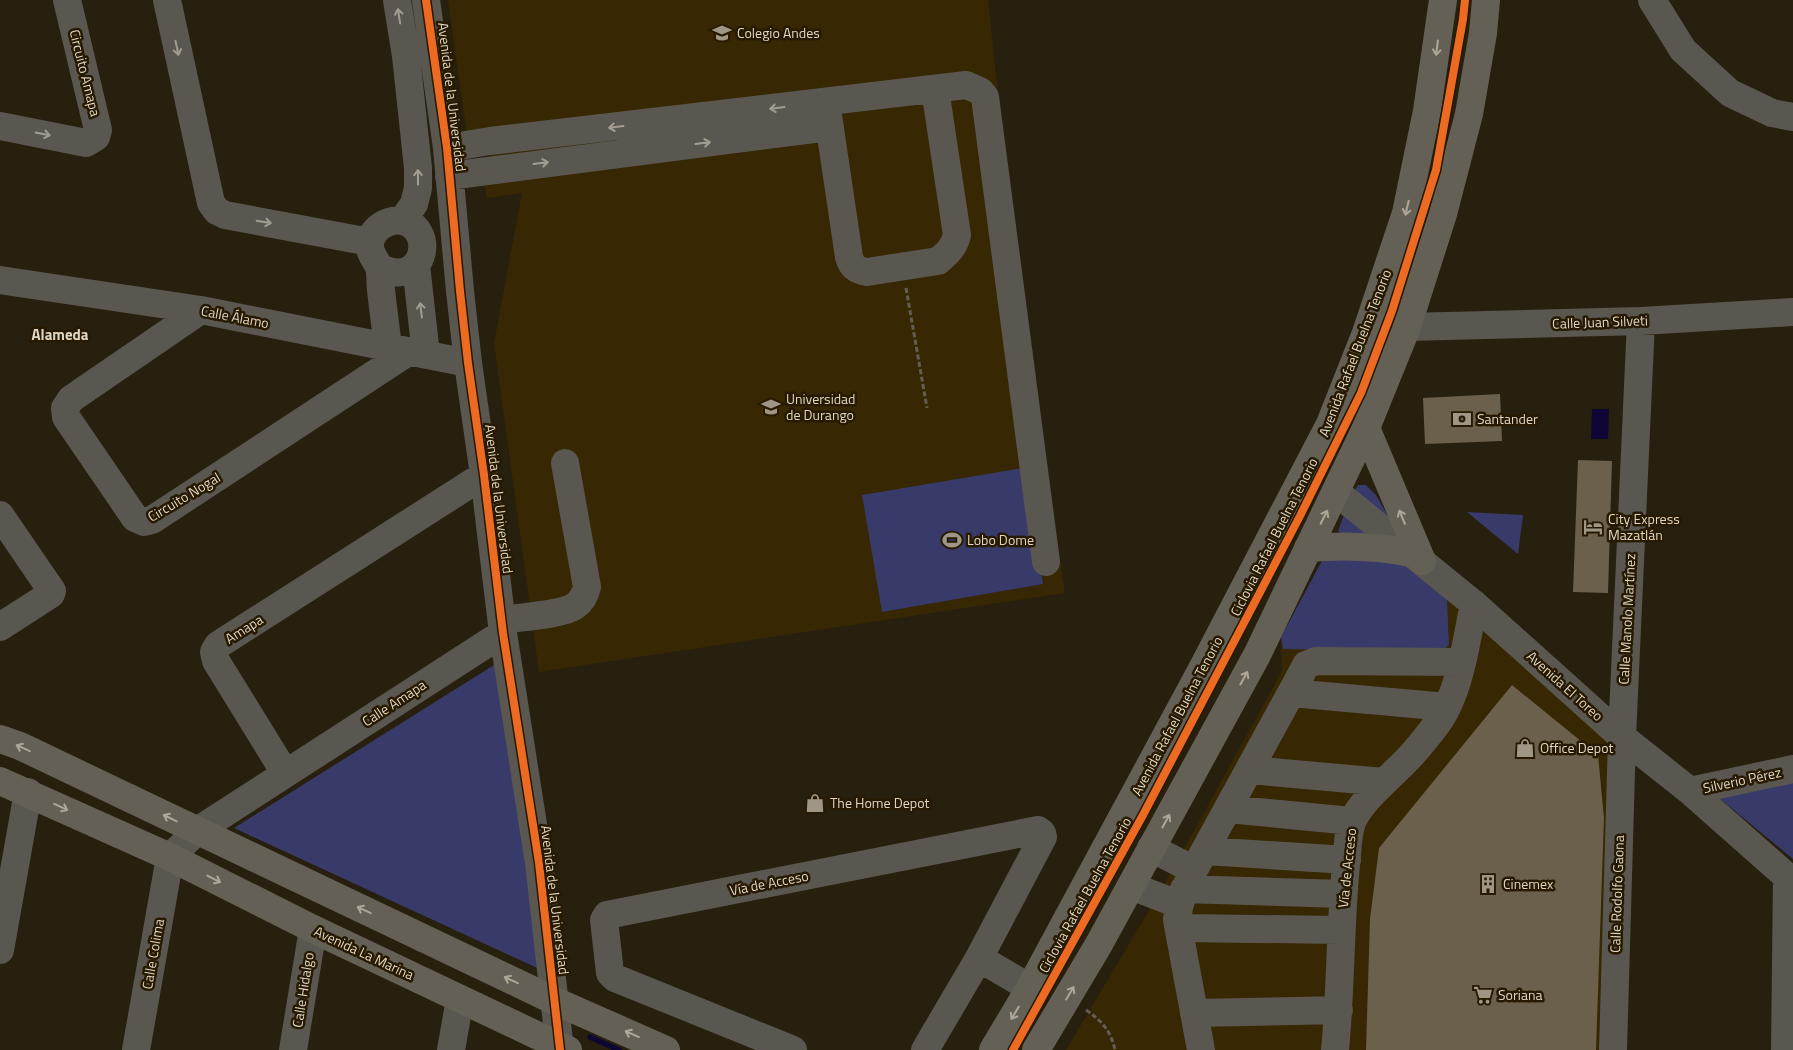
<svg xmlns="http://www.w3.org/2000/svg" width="1793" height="1050" font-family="'Titillium Web',sans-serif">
	<rect width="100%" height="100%" fill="#27200f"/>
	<!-- built -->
	<path fill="#372702" d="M448 0H988L995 66 1047 471 1065 593 539 672 494 343 522 193 487 198 485 184 494 182 489 133 467 135Z
		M1447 599 1618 751 1610 1050H1066L1164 885 1282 671 1281 637Z"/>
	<!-- green -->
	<path fill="#383b6a" d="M1023 468 1043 584 882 612 862 495Z
		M1358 485H1366L1376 495 1395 528 1354 492Z
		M1346 509 1377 536 1342 534 1338 531Z
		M1467 512 1523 515 1518 554Z
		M1324 557 1406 560 1447 599 1449 645 1441 652 1283 649 1281 637Z
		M494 665 546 972 234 828Z
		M1793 782V859L1718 797Z"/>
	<!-- water -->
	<path fill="#0e0735" d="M1592 409H1609L1608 439H1591Z"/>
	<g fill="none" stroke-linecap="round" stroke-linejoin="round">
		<!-- stream -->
		<path stroke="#0e0735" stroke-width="5.5" d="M590 1037 619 1050"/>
	</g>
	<!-- building -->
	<path fill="#6a604c" d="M1500 394 1502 441 1425 444 1423 398Z
		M1578 460 1612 461 1608 593 1573 592Z
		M1512 685 1598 755 1604 818 1596 1050H1366L1370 919 1379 848Z"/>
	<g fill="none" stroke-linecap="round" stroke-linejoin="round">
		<!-- path -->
		<path stroke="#625d56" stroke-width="3" stroke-dasharray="5 2.5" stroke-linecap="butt" d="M906 288 927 408
			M1086 1010C1102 1021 1111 1031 1115 1050"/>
		<!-- minor -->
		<path stroke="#5a5750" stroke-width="28" d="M167 0 211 203 217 211 225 215 370 242
			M397 0 406 56 418 168V188L414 204 402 221
			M426 0 447 148 460 291 468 363 484 475 503 633 539 863 560 1050
			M1652 0 1683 50 1730 93 1772 113 1793 117
			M826 102 849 257C852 267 856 270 867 272L938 261C948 253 954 247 957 235L935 89
			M0 126 86 143 96 137 98 130 67 0
			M447 148 490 141 966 85 980 91 985 97 1046 562
			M449 176 830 127
			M416 265 426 355
			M379 267C425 291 437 228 402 221 388 218 372 229 370 243 369 254 375 258 379 267 381 274 380 283 381 290 383 309 386 329 388 348
			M0 280 201 310 468 363
			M201 310 71 399 65 408 66 417 135 518 144 522 152 520 408 352
			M1407 327 1641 321 1793 312
			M1336 492 1474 604 1622 737 1690 791 1793 882
			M0 515 52 591 51 594 0 627
			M502 620C519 617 562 615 575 606 582 601 585 595 587 587L565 463
			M1447 707 1291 693 1306 665 1316 661 1461 662
			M1249 770 1384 782
			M285 773 216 661 214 652 218 645 484 475
			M1690 791 1793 769
			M1228 809 1352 821
			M1151 848 1194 870
			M1205 851 1347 860
			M1131 886 1178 904
			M1184 889 1343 894
			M1179 928 1341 930
			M0 950 28 792
			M979 958 1030 988
			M1194 1013 1339 1010
			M136 1050 170 857 197 831 503 633
			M293 1050 313 929
			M451 1050 460 999
			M793 1050 615 978 610 973 604 920 607 915 1038 830 1042 833 1043 837 979 958 925 1050
			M1201 1050 1177 920C1179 901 1185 887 1194 870L1291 693
			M1335 1050C1341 988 1340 926 1346 865 1348 851 1347 833 1353 820 1364 796 1399 771 1416 750 1427 737 1440 722 1447 707 1462 677 1467 637 1474 604
			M1613 1050 1622 737 1641 321
			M1785 1050 1787 877"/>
		<!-- major -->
		<path stroke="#656055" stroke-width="28" d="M1366 428 1422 561
			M1308 548C1343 545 1377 546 1411 553
			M0 739 20 746 555 1001 666 1050
			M0 781 170 857 313 929 568 1050
			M993 1050 1030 988 1201 671 1330 424 1366 333 1406 213 1427 111 1443 0
			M1036 1050 1099 944 1257 655 1366 428 1407 327 1443 214 1469 114 1483 33 1486 0"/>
		<!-- cycleway casing -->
		<g stroke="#271a00" stroke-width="11">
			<path id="cycleway" d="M426 0 447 148 460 291 468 363 484 475 503 633 539 863 560 1050
				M1013 1050 1143 815 1300 516 1361 393 1392 311 1436 170 1463 19 1465 0"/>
		</g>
		<!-- cycleway -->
		<use href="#cycleway" stroke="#ed6a23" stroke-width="8"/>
	</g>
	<!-- one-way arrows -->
	<defs><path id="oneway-shaft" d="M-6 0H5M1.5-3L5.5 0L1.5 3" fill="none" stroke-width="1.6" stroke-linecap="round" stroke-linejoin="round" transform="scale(1.25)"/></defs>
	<g stroke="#a39d91">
		<use href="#oneway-shaft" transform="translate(399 16) rotate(-99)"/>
		<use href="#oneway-shaft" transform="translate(177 48) rotate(78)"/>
		<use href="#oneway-shaft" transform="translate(777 108) rotate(173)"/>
		<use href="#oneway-shaft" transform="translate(616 127) rotate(173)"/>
		<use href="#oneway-shaft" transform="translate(43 134) rotate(11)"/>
		<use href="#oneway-shaft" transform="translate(703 143) rotate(-7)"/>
		<use href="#oneway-shaft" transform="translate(541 163) rotate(-7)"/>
		<use href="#oneway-shaft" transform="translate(418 177) rotate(-90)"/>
		<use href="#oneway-shaft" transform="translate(264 222) rotate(10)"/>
		<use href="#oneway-shaft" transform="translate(421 310) rotate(-97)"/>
	</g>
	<g stroke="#aea799">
		<use href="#oneway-shaft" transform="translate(1437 48) rotate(97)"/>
		<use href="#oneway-shaft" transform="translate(1407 208) rotate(103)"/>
		<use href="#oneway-shaft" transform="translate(1324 517) rotate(-63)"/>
		<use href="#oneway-shaft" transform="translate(1402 517) rotate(-113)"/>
		<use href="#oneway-shaft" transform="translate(1244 678) rotate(-61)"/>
		<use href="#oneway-shaft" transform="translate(23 748) rotate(-156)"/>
		<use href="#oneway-shaft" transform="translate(61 807) rotate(25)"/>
		<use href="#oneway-shaft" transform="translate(170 818) rotate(-154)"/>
		<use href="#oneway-shaft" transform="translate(1166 821) rotate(-61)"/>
		<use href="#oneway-shaft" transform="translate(214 879) rotate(27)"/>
		<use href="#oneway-shaft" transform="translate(364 910) rotate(-155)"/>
		<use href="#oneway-shaft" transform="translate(511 980) rotate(-155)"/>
		<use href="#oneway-shaft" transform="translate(1070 993) rotate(-59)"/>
		<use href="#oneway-shaft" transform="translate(1015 1013) rotate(121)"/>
		<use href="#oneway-shaft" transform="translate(632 1034) rotate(-156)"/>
	</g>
	<!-- icons -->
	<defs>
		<g id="school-bare" transform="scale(1.5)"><path d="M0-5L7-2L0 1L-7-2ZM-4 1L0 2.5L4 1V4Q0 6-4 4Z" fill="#9f9686" stroke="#271a00" stroke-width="2.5" paint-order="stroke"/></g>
		<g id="university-bare" transform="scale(1.5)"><path d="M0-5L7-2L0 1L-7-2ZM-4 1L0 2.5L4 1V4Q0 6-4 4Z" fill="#9f9686" stroke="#271a00" stroke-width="2.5" paint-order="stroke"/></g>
		<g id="bank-bare" transform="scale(1.5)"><path d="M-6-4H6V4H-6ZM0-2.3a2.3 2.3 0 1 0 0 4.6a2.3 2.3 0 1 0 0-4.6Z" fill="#9f9686" stroke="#271a00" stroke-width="2.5" paint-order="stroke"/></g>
		<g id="hotel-bare" transform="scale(1.5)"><path d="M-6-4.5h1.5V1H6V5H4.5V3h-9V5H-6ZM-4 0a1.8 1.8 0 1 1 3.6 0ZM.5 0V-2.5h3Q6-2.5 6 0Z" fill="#9f9686" stroke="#271a00" stroke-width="2.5" paint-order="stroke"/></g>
		<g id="stadium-bare" transform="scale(1.5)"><path d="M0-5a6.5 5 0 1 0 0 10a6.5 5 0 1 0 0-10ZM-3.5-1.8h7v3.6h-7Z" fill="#9f9686" stroke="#271a00" stroke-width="2.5" paint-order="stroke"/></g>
		<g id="shop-bare" transform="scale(1.5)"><path d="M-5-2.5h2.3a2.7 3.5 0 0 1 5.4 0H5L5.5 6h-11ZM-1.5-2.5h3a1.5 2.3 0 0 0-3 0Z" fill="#9f9686" stroke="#271a00" stroke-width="2.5" paint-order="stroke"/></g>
		<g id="building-bare" transform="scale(1.5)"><path d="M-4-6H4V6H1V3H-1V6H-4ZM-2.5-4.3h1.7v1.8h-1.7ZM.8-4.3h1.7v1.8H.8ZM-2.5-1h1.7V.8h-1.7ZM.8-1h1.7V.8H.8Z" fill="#9f9686" stroke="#271a00" stroke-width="2.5" paint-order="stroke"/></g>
		<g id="supermarket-bare" transform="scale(1.5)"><path d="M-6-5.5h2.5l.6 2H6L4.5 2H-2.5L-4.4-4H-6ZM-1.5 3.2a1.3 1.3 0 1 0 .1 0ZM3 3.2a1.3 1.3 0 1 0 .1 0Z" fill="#9f9686" stroke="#271a00" stroke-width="2.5" paint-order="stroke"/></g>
	</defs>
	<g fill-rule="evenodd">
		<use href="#school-bare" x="722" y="33"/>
		<use href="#university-bare" x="771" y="407"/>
		<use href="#bank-bare" x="1462" y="419"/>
		<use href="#hotel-bare" x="1593" y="527"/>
		<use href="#stadium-bare" x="952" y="540"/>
		<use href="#shop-bare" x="1525" y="748"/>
		<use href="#shop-bare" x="815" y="803"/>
		<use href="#building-bare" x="1488" y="884"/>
		<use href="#supermarket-bare" x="1483" y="995"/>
	</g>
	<g text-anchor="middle" stroke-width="5" stroke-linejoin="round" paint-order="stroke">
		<!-- poi labels -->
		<g font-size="14" fill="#dfd6c6" stroke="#271a00" text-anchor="start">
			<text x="737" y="38">Colegio Andes</text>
			<text x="786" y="404">Universidad<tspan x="786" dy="16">de Durango</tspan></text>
			<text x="1477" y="424">Santander</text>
			<text x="1608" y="524">City Express<tspan x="1608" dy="16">Mazatlán</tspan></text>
			<text x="967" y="545">Lobo Dome</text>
			<text x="1540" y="753">Office Depot</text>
			<text x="830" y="808">The Home Depot</text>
			<text x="1503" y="889">Cinemex</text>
			<text x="1498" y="1000">Soriana</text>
		</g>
		<!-- street labels -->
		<g font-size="14" fill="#dfd6c6" stroke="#271a00">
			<text transform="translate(85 73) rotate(76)" y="5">Circuito Amapa</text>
			<text transform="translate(452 97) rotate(83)" y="5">Avenida de la Universidad</text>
			<text transform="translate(235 317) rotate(11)" y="5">Calle Álamo</text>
			<text transform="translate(1600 322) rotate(-2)" y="5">Calle Juan Silveti</text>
			<text transform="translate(1355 353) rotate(-69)" y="5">Avenida Rafael Buelna Tenorio</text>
			<text transform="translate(184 497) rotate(-31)" y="5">Circuito Nogal</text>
			<text transform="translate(499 499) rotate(83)" y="5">Avenida de la Universidad</text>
			<text transform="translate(1274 537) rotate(-63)" y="5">Ciclovia Rafael Buelna Tenorio</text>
			<text transform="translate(1627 619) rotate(-87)" y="5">Calle Manolo Martínez</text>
			<text transform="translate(244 629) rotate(-32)" y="5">Amapa</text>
			<text transform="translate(1565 686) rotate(42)" y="5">Avenida El Toreo</text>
			<text transform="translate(394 703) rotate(-33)" y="5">Calle Amapa</text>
			<text transform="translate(1177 716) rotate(-62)" y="5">Avenida Rafael Buelna Tenorio</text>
			<text transform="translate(1742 780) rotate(-12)" y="5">Silverio Pérez</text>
			<text transform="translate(1347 868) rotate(-84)" y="5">Vía de Acceso</text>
			<text transform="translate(769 883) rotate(-11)" y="5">Vía de Acceso</text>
			<text transform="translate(1617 894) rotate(-88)" y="5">Calle Rodolfo Gaona</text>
			<text transform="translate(1085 895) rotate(-61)" y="5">Ciclovia Rafael Buelna Tenorio</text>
			<text transform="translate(555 900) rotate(83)" y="5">Avenida de la Universidad</text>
			<text transform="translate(364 953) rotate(25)" y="5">Avenida La Marina</text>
			<text transform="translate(153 954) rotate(-80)" y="5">Calle Colima</text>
			<text transform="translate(303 990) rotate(-81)" y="5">Calle Hidalgo</text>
		</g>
		<!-- neighbourhood labels -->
		<g font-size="15" font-weight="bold" fill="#dfd6c6" stroke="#271a00">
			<text x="60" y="340">Alameda</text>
		</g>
	</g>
</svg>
